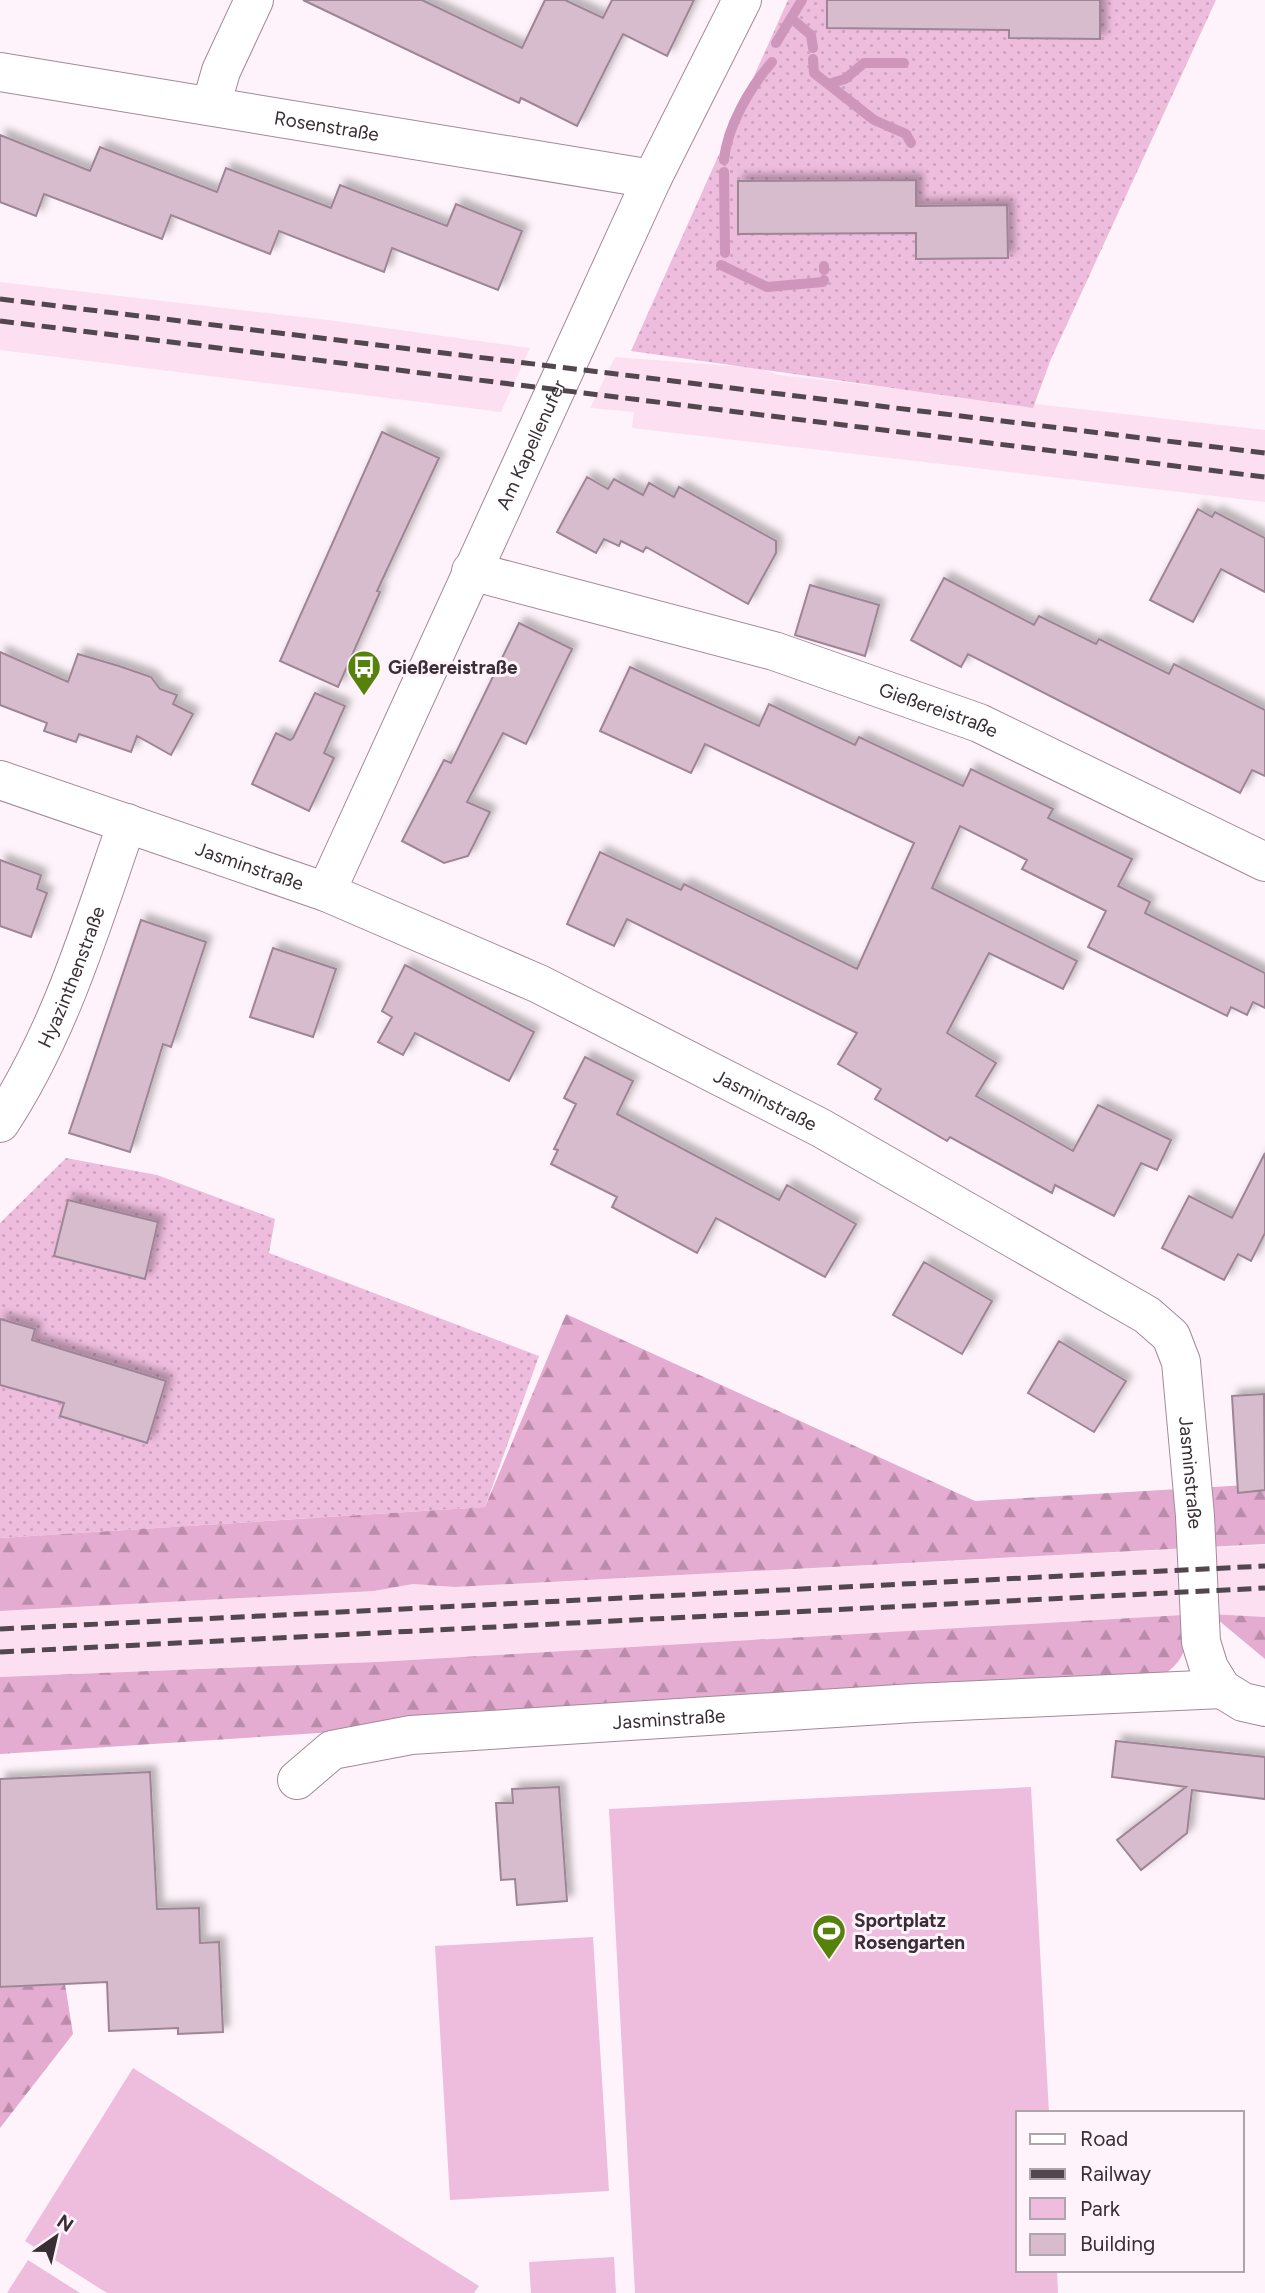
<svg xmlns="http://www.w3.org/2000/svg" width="1265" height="2293" font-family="Figtree,sans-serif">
	<defs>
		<pattern id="grass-dots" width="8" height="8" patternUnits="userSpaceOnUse" patternTransform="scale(1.75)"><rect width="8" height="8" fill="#eebcdd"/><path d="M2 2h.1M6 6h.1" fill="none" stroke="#cda2be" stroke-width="1.8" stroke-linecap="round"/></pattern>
		<pattern id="forest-firs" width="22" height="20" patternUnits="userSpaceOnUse" patternTransform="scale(1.75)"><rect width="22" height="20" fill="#e5acd1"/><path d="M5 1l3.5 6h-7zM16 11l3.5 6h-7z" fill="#bb8caa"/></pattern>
		<filter id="shadow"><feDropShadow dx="6" dy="-6" stdDeviation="3.5" flood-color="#0004"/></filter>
	</defs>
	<rect width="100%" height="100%" fill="#fef3fa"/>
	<!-- built -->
	<path fill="#fce0f2" d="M0 282 328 320 530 348 501 412 0 350Z
		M615 357 758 368 779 375 1265 430V502L632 428 634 412 590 408Z
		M1265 1545V1617L1211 1614 1208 1548Z
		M1180 1549 1182 1615 376 1662 0 1677V1611L374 1591 413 1584 455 1587Z"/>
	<!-- grass -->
	<path fill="url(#grass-dots)" d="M788 0H1216L1051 359 1033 408 631 351Z
		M66 1158 157 1175 275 1219 269 1253 539 1356 485 1507 0 1538V1223Z"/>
	<!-- forest -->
	<path fill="url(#forest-firs)" d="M566 1314 975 1501 1265 1484V1544L455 1587 413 1584 374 1591 0 1611V1538L485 1507Z
		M1211 1614 1265 1617V1659Z
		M1182 1615C1186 1650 1189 1656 1160 1678L0 1754V1677L376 1662Z
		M65 1984 73 2034 0 2128V1988Z"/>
	<!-- green -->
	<path fill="#eebcdd" d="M1031 1787 1049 2113H1018V2270H1057L1058 2293H635L609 1809Z
		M593 1937 609 2191 450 2200 435 1946Z
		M133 2068 479 2286 474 2293H107L25 2241Z
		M614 2257 616 2293H531L529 2262Z
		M28 2260 80 2293H7Z"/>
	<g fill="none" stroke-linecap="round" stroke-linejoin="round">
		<!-- stream -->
		<path stroke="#cd96ba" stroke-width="10" d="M791 18 811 35 813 48
			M776 43 802 0
			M813 59 814 73 874 120 906 134 911 143
			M828 84 845 79 864 63H904
			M724 160C727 127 750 87 772 62
			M724 172 725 253
			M721 265 767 287 823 282 824 280
			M824 270V266"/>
	</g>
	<!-- building -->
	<path fill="#d7bccd" stroke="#9e8595" stroke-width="2" filter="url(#shadow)" d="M303 0H422L522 48 545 0H565L603 18 612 0H694L667 56 623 34 577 126 521 98 519 103Z
		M827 0H1100V39L1009 38V30L827 28Z
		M0 135 90 171 100 147 217 192 226 168 331 208 340 185 447 226 456 204 522 231 498 290 392 248 384 272 279 231 270 254 171 215 162 239 44 194 36 216 0 202Z
		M916 180V206L1007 205 1008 258 916 259V233L738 234V181Z
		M382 432 439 458 377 591 380 592 338 687 280 661Z
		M587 477 608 489 614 479 643 495 649 483 674 497 679 487 776 541V553L748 604 646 547 643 552 621 541 619 546 604 539 596 553 557 532Z
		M1198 509 1212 517 1215 512 1265 538V592L1221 569 1193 622 1150 600Z
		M944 578 1034 625 1039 616 1096 644 1099 639 1169 674 1174 664 1265 710V776L1252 770 1240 793 968 654 961 667 911 640Z
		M810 585 879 605 865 656 795 635Z
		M519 623 572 649 526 744 503 733 467 802 490 812 468 856 444 863 402 841 444 760 451 763Z
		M0 652 68 682 78 654 119 666 151 677 160 689 177 695 173 704 193 714 171 755 137 736 131 752 79 734 76 742 44 731 47 723 0 705Z
		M630 667 759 726 769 704 855 745 859 737 963 786 971 769 1053 809 1048 818 1132 859 1118 886 1150 902 1145 913 1265 973V1008L1253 1002 1247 1015 1231 1007 1227 1016 1088 947 1106 911 1022 869 1027 860 960 826 932 888 1077 961 1063 989 989 953 947 1033 996 1063 976 1096 1073 1151 1098 1105 1171 1140 1157 1170 1141 1163 1114 1216 1055 1185 1052 1193 950 1137 947 1141 875 1099 881 1089 838 1064 857 1033 627 919 614 946 567 924 600 852 681 890 684 884 857 969 914 843 705 744 691 773 600 731Z
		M315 693 345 706 324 753 334 758 309 811 252 784 276 733 290 740 293 738Z
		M0 860 41 875 37 889 47 893 31 937 0 926Z
		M141 920 206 942 171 1047 163 1044 130 1152 69 1133Z
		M273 948 336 969 313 1037 250 1017Z
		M405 965 534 1032 509 1081 415 1033 403 1055 378 1042 392 1017 382 1011Z
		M585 1057 633 1081 617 1114 779 1200 787 1185 856 1224 825 1277 716 1218 697 1253 612 1207 617 1197 551 1164 558 1150 554 1149 576 1104 564 1098Z
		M1265 1153V1233L1251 1261 1238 1254 1224 1280 1162 1248 1189 1196 1232 1218Z
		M68 1200 158 1222 145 1279 54 1256Z
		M924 1262 992 1301 962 1354 893 1315Z
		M0 1319 35 1329 32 1340 166 1381 147 1443 60 1416 64 1403 0 1385Z
		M1059 1341 1126 1381 1094 1432 1028 1393Z
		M1264 1394 1265 1490 1238 1493 1232 1396Z
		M1116 1741 1265 1757V1799L1192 1790 1187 1833 1141 1870 1117 1840 1186 1787 1112 1777Z
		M150 1772 157 1909 199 1908 200 1943 219 1942 223 2032 178 2034V2028L109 2031 107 1982 0 1987V1779Z
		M559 1787 567 1901 517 1905 515 1879 501 1880 496 1803H513L512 1789Z"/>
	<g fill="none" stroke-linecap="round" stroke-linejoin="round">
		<!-- minor casing -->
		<g stroke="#a28999" stroke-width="40">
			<g id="minor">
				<path id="s1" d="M0 72 652 179"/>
				<path d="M211 106 221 71 254 0"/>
				<path id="s2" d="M471 571 774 651 979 723 1265 862"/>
				<path id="s3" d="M326 892 652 179 742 0"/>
				<path id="s4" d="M0 1123C60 1032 91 926 127 823"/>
				<path id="s5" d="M297 1780 332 1750 411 1735 914 1703 1222 1689"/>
			</g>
		</g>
		<!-- tertiary casing -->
		<g stroke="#a28999" stroke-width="40">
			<g id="tertiary">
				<path id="s6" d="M0 780 326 892 539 984 821 1128 1147 1315 1171 1336 1181 1362 1195 1516 1201 1642 1209 1668 1222 1689 1243 1702 1265 1707"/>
			</g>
		</g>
		<!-- minor -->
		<use href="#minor" stroke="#fff" stroke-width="38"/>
		<!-- tertiary -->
		<use href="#tertiary" stroke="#fff" stroke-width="38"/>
		<!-- rail -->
		<path stroke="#52474e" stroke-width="5" stroke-dasharray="14 7" stroke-linecap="butt" d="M0 299 1265 453
			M0 321 1265 477
			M0 1629 1265 1566
			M0 1652 1265 1588"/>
	</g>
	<!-- icons -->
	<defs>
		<g id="bus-pin" transform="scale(1.75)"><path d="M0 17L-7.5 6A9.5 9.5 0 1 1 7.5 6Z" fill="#56820c" stroke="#fef3fa"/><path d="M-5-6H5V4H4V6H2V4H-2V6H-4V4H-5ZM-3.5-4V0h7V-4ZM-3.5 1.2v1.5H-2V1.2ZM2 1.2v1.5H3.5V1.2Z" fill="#fff"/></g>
		<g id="stadium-pin" transform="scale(1.75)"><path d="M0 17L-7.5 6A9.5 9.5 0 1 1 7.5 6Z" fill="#56820c" stroke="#fef3fa"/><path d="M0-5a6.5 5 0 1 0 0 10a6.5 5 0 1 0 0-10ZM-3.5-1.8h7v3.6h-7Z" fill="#fff"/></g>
	</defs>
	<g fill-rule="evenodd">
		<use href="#bus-pin" x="364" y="667"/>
		<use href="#stadium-pin" x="829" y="1931"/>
	</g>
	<g text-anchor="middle" stroke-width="6" stroke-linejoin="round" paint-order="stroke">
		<!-- street labels -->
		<g font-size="19" fill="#392e35" stroke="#fef3fa">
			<text dy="7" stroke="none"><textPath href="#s1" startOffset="331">Rosenstraße</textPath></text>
			<text dy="7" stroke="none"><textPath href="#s3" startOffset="492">Am Kapellenufer</textPath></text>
			<text dy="7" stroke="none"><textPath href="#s2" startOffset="488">Gießereistraße</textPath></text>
			<text dy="7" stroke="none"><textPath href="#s6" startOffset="264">Jasminstraße</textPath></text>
			<text dy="7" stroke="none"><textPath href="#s4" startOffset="163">Hyazinthenstraße</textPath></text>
			<text dy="7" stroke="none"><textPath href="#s6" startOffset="831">Jasminstraße</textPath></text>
			<text dy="7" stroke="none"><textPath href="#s6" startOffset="1440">Jasminstraße</textPath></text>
			<text dy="7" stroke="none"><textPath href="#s5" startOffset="385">Jasminstraße</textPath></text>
		</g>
		<!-- poi labels -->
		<g font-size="19" font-weight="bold" fill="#392e35" stroke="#fef3fa" text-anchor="start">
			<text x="388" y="674">Gießereistraße</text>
			<text x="854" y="1927">Sportplatz<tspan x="854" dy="22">Rosengarten</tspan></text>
		</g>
	</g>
	<!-- legend -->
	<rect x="1016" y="2111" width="228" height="161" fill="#fef3fa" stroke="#afa4ab" stroke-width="2"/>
	<rect x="1030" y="2134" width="35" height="10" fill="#ffffff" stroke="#afa4ab" stroke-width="2"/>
	<text x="1080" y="2146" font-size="21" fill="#392e35">Road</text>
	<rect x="1030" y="2169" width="35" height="10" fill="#52474e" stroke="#afa4ab" stroke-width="2"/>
	<text x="1080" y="2181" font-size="21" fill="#392e35">Railway</text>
	<rect x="1030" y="2198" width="35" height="21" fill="#eebcdd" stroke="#afa4ab" stroke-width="2"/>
	<text x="1080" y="2216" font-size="21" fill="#392e35">Park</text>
	<rect x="1030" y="2234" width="35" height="21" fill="#d7bccd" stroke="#afa4ab" stroke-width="2"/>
	<text x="1080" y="2251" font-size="21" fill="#392e35">Building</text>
	<!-- north arrow -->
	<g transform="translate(56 2237) rotate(34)" stroke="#fef3fa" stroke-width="5" paint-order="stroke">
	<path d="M0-5L12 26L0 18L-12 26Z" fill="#392e35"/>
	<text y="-10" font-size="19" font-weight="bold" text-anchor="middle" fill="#392e35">N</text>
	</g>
</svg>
